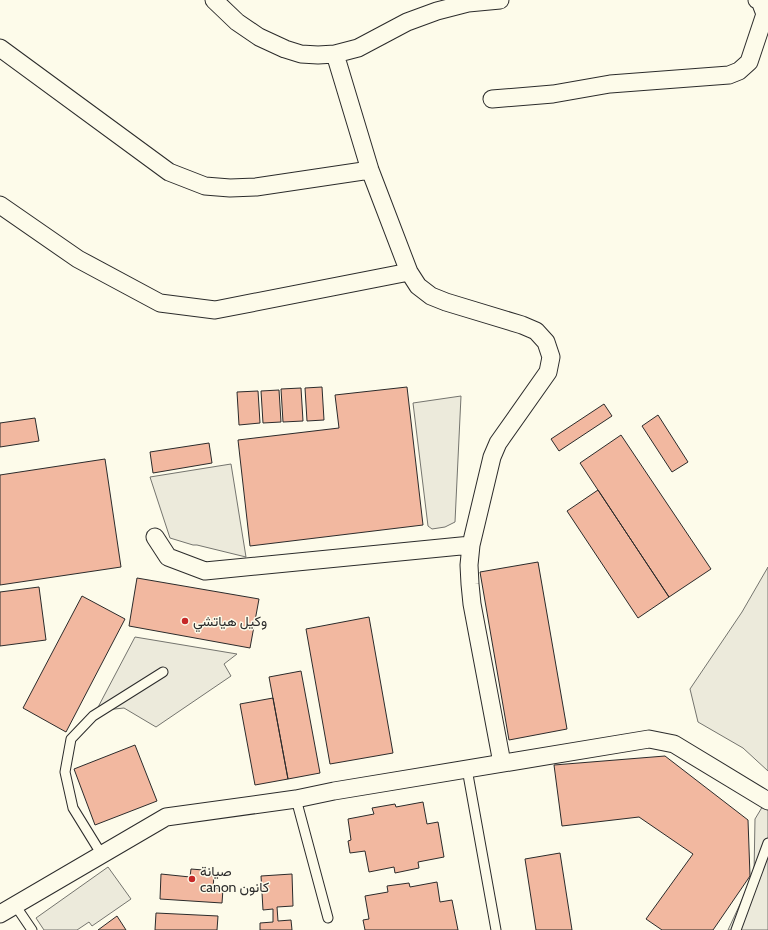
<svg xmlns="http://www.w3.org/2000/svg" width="768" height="930" font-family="Cabin,Vazirmatn,sans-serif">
	<rect width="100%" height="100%" fill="#fdfbea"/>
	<!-- parking -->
	<path fill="#eceadb" stroke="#74746e" d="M461 396 455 522 445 527 432 529 428 526 413 403Z
		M231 464 246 557 197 545H193L170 538 150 477Z
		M768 567V771L743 748 698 722 690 689 742 612Z
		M135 637 237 654 224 664 231 676 156 727 124 708 96 711Z
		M764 804 768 807V930H728L754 874 755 819Z
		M108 867 131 899 92 926 89 922 77 930H44L36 918Z"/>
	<!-- building -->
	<path fill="#f2b8a0" stroke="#2b2b2b" d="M322 387 324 420 307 421 305 388Z
		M407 387 423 525 250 546 238 440 339 428 335 395Z
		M301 388 303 421 283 422 281 389Z
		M279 390 281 422 263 423 261 391Z
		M258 391 260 423 239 425 237 392Z
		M604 404 612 416 559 451 551 439Z
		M658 415 688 462 672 472 642 426Z
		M35 418 39 441 0 447V423Z
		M621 435 711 569 669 597 580 463Z
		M209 443 212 463 153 473 150 452Z
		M105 459 121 567 0 585V475Z
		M598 490 669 597 638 618 567 511Z
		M538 562 567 729 509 740 480 572Z
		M137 578 259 599 250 648 129 626Z
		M39 587 46 640 0 646V592Z
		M82 596 125 619 66 732 23 708Z
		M369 617 393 753 330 764 306 629Z
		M301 671 320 773 288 779 269 677Z
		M273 698 288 779 255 785 240 704Z
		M135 745 157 801 95 825 74 769Z
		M665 756 748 820 750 876 713 930H662L646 919 693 854 639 817 562 826 554 765Z
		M423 802 427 824 438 822 444 857 418 862 419 868 395 873 394 867 369 872 365 851 350 853 348 841 351 840 348 819 374 814 372 808 395 804 396 807Z
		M560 853 572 930H536L525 859Z
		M191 869 203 870V875L214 876 213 888 223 889 222 903 160 899 161 874 190 877Z
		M292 874 293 906 277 907 278 921 291 920 292 930H260V923L273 922V909L263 910 261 876Z
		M437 882 440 902 452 900 458 930H365L363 920 369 919 365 896 388 892 387 886 409 883 410 887Z
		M156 913 218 916 217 930H155Z
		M117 916 126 930H98Z"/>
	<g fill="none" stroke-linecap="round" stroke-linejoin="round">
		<!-- lane casing -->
		<g stroke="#2b2b2b" stroke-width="11">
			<path id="lane" d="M467 769 496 930
				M296 799 328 918
				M102 855 73 808 65 772 71 739 93 716 163 672
				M15 905 32 930
				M736 930 768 843"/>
		</g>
		<!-- street casing -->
		<g stroke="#2b2b2b" stroke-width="19">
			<path id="street" d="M214 0 237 22 259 37 285 49 301 54 318 55 335 54 358 48 407 22 437 11 468 3 500 0
				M757 0 760 1 765 14 768 13
				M0 48 169 172 205 186 230 188 256 187 370 170
				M335 54 370 170 409 272 418 286 431 296 446 302 522 325 536 331 546 342 551 357 548 372 498 443 492 457 471 545 469 565 470 584 472 604 502 763
				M492 99 553 94 610 84 729 75 739 71 749 62 765 14
				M0 205 78 259 160 303 215 310 409 272
				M155 537 168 557 205 571 471 545
				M0 914 166 817 296 799 334 791 649 739 674 744 768 801"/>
		</g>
		<!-- lane -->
		<use href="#lane" stroke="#fdfbea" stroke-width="9"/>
		<!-- street -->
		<use href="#street" stroke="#fdfbea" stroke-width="17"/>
	</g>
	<!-- markers -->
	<g fill="#c62828" stroke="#fdfbea" stroke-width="1.5">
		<circle cx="185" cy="621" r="4"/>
		<circle cx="192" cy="879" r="4"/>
	</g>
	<g text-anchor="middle" stroke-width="3" stroke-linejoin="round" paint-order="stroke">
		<!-- poi labels -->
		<g font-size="14" fill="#2b2b2b" stroke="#fdfbea" text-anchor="start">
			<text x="193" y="626">وكيل هياتشي</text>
			<text x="200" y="876">صيانة<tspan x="200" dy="16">canon كانون</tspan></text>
		</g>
	</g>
</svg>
